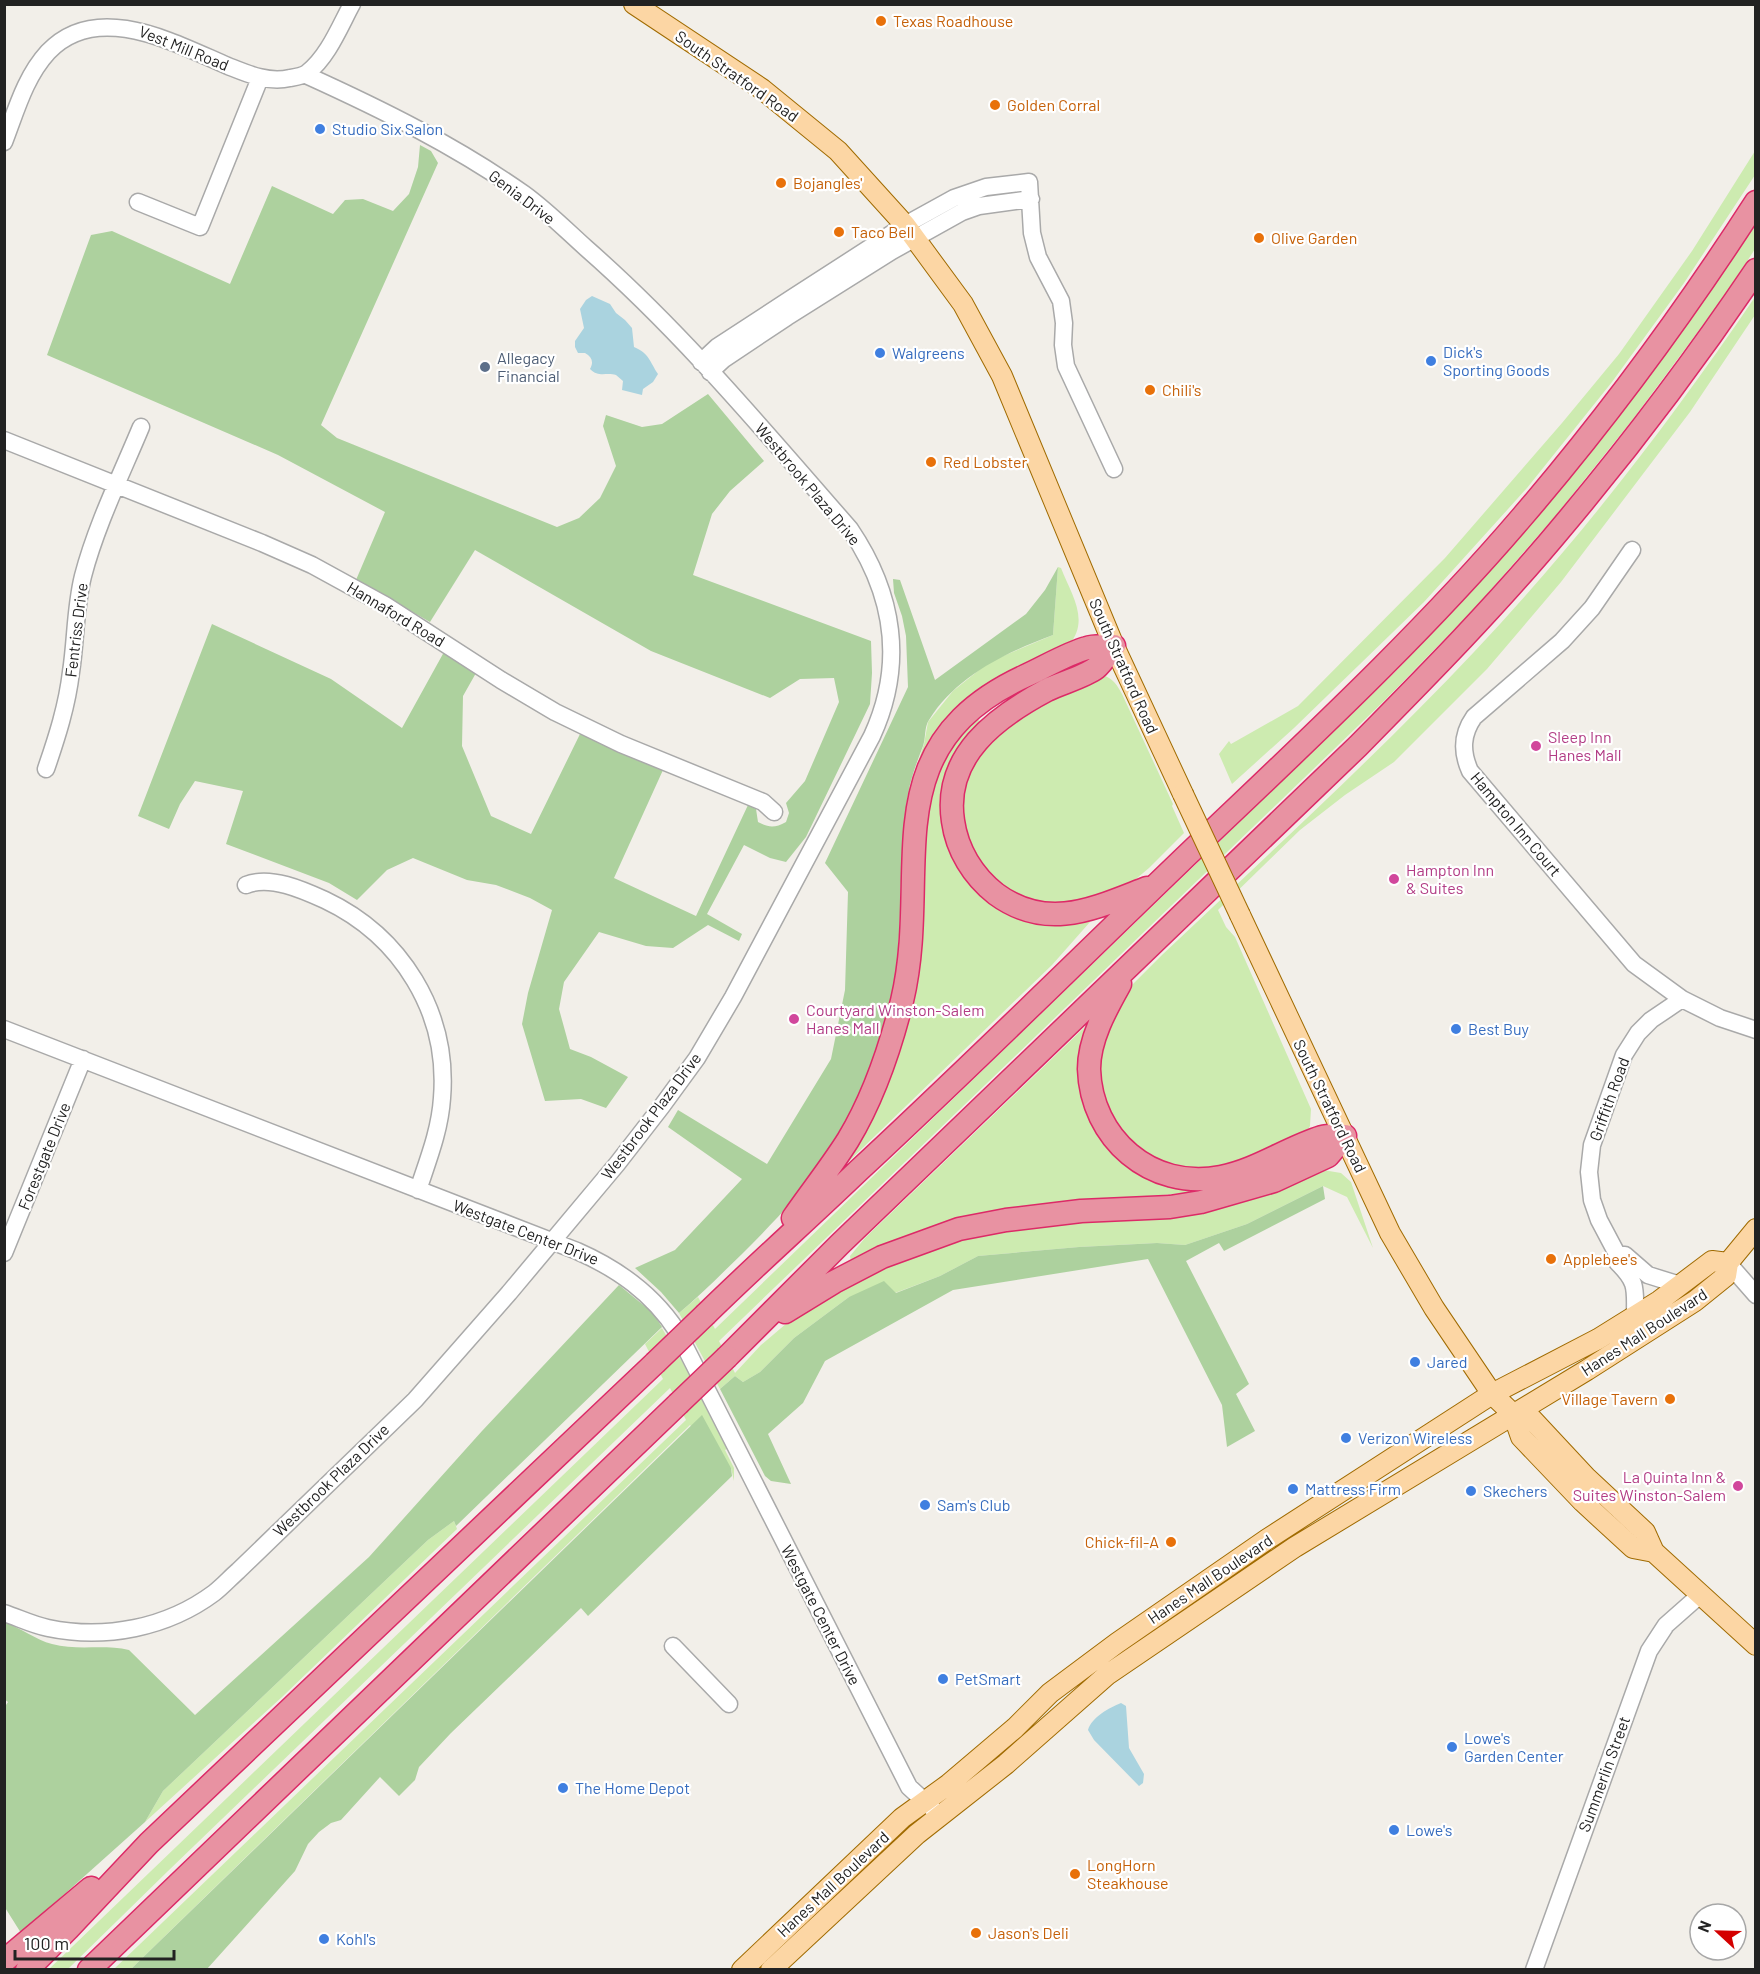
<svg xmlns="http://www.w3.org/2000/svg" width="1760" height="1974" font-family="Barlow,sans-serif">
	<rect width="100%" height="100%" fill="#f2efe9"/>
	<!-- grass -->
	<path fill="#cdebb0" d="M1755 151V175L1684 283 1612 382 1527 488 1424 602 1294 728 1232 784 1219 754 1229 741 1231 744 1298 706 1445 558 1562 423 1619 354 1692 251Z
		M1755 223V249L1723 298 1633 419 1557 514 1473 610 1384 701 719 1341 735 1373 761 1345 807 1306 908 1253 1012 1227 1195 1214C1234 1207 1270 1192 1306 1177L1308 1178 1323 1170 1341 1173 1351 1182 1373 1248 1347 1197 1323 1186 1247 1224 1185 1245 1157 1243 1079 1247 978 1256 940 1276 895 1293 849 1297 794 1338 760 1372 743 1382 735 1376 720 1389 679 1313 698 1297 715 1329 1396 671C1529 533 1651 385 1755 223Z
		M1755 297V315L1690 412 1561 582 1487 669 1394 762 1345 795 1300 830 1218 910 1226 927 1235 937 1311 1109 1310 1126 1305 1135 1242 1165 1184 1173 1125 1143 1094 1079 1114 1008 1132 985 1162 955C1267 855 1375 757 1474 652 1578 542 1671 421 1755 297Z
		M1058 567 1061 568C1071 594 1091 621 1068 646L970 698 906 845H902L908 792 924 744 928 722 953 691 989 662 1053 635Z
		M1102 675C1113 678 1117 685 1122 694L1173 804 1172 806 1184 833 1149 868 1130 884 1109 896 1051 908 995 885 960 833 964 772 1002 723Z
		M975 718 982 722 954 761 975 881 1087 918 1090 922 1052 965 848 1162 844 1157 881 1088 922 830 944 750Z
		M1086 1026 1090 1030 1105 1139 1208 1191 1071 1203 851 1262 850 1256 865 1238Z
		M657 1320 683 1363 727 1449 725 1450 734 1468V1481L731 1468 690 1425 131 1969H114L686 1420 670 1388 168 1871 68 1969 48 1970 663 1379 645 1344 662 1328Z
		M454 1521 457 1529 282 1697 145 1822 163 1791 428 1540Z"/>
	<!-- forest -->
	<path fill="#add19e" d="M420 145 431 151 438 163 321 425 337 438 557 527 579 518 600 498 616 466 603 426 606 415 642 427 662 424 708 394 764 461 730 491 712 514 693 575 871 641 872 673 870 704 806 837 786 862 770 858 744 845 707 914 742 934 739 941 708 925 673 948 646 946 599 932 564 982 559 1009 570 1049 591 1057 628 1077 606 1108 581 1099 545 1101 522 1024 528 993 552 910 530 898 496 885 467 880 413 858 387 870 357 900 329 883 226 844 243 791 195 781 180 804 169 829 138 816 212 624 331 679 402 728 444 652 476 673 463 696 462 746 491 816 531 834 580 734 663 770 614 878 696 916 748 805 756 809 758 822C769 828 775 828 786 822L789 813 786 803 805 781 839 702 834 678 800 679 770 698 651 651 475 550 430 622 356 580 385 512 278 455 47 355 91 235 112 231 230 284 272 186 333 214 345 200 363 199 393 211 409 194 418 167Z
		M1058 567 1053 635C1007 652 956 676 929 720 924 727 926 738 923 746 917 762 911 777 908 794 895 871 908 952 884 1027 869 1075 850 1121 822 1163 799 1196 770 1226 742 1254 721 1274 701 1295 679 1313L661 1292 635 1268 675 1250 742 1179 668 1127 678 1110 767 1164 831 1059 845 990 848 892 825 863 908 687 906 636 902 616 894 593 893 579 900 580 935 680 1026 614 1045 590Z
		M1323 1186 1325 1199 1224 1251 1219 1243 1186 1261 1249 1384 1236 1394 1255 1431 1227 1447 1222 1405 1148 1259 953 1290 825 1361 803 1403 768 1434 791 1484 771 1481 765 1476 720 1389 735 1376 743 1382 760 1372 794 1338 849 1297 884 1281 896 1293 940 1276 978 1256 1079 1247 1157 1243 1185 1245 1247 1224Z
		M619 1285 653 1313 662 1327 456 1526 454 1521 428 1540 163 1791 145 1822 21 1933 4 1906V1708L8 1702 4 1699V1622C21 1628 36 1640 52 1644 77 1651 104 1644 129 1650L195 1715 369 1557 482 1431Z
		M702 1415 731 1468 732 1476 588 1616 581 1608 451 1733 419 1767 415 1780 399 1796 380 1777 341 1820 331 1823 319 1832 308 1844 295 1871 207 1969H131Z"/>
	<!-- water -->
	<path fill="#aad3df" d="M592 296 610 304 616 313 625 320 632 328 634 347C649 353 650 362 658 374L653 382 643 389 642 395 622 390 623 381 616 375C606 372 599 378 590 369 594 362 592 357 585 353H578L575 347V341L584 328 580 309 586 300Z
		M1121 1703 1126 1706 1129 1748 1144 1774 1143 1783 1139 1786 1094 1740 1088 1730C1092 1717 1109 1708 1121 1703Z"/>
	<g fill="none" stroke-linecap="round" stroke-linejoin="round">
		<!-- minor casing -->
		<g stroke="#a9a9a9" stroke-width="19">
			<path id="minor" d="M4 142C16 111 25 77 48 52 97 0 174 43 228 66 248 74 268 83 290 78 296 77 303 76 307 73 328 57 340 26 352 4
				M138 202 200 227 260 78
				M701 362 717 347 792 298 905 225 954 198 986 187 1029 182 1032 233 1038 257 1061 301 1064 323 1063 345 1066 366 1114 469
				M710 372 724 359 787 317 892 251 962 212 979 206 1031 199
				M4 440 262 543 312 565 385 605 501 680 555 712 621 744 763 802 774 812
				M1632 550 1592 608 1562 641 1474 717C1462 734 1461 751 1470 771L1634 964 1682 999 1720 1018 1756 1030
				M46 769C57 737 67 706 71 672 76 640 75 608 83 576 96 526 121 475 141 427
				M246 885C270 875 303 890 325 900 401 936 449 1012 442 1098 440 1130 428 1160 418 1190
				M4 1029 577 1251C618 1269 652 1293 677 1331L909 1787 933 1809
				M4 1253 83 1059
				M1621 1255H1625L1648 1275 1680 1285
				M1728 1263 1756 1295
				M1635 1316C1635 1288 1638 1283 1617 1262V1254L1599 1220 1592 1200 1589 1172 1592 1145 1624 1055 1638 1033 1651 1020 1682 999
				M4 1613C19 1618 33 1625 48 1628 105 1640 167 1628 214 1593 223 1586 230 1578 238 1571L415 1400 509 1293 617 1164 662 1106 697 1058 733 997 872 736C905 664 894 594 850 529 765 432 683 333 586 248 566 230 546 210 524 194 456 146 381 109 306 75
				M673 1646 729 1704
				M1534 1970 1649 1651 1666 1625 1700 1595"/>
		</g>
		<!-- major casing -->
		<g stroke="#a06b00" stroke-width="22">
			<path id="major" d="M634 4 762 89 838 151 905 225 963 304 1002 376 1114 646 1183 794
				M1240 915 1390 1233 1434 1308 1492 1394 1513 1414 1521 1437 1583 1502 1633 1548 1654 1552
				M1513 1414 1531 1418 1586 1477 1645 1532 1654 1552 1756 1645
				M742 1970 902 1818 949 1784 1015 1728 1050 1693 1117 1643 1266 1540 1492 1394 1598 1339 1659 1301 1712 1261 1728 1263
				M771 1970 917 1834 1006 1764 1107 1675 1295 1547 1587 1370 1695 1301 1726 1276 1728 1263 1756 1229"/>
		</g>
		<!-- highway casing -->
		<g stroke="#dc2a67" stroke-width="25">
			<path id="highway" d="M1114 646C1108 653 1103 662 1096 668 1084 677 1061 683 1047 690 996 717 943 756 953 821 957 850 973 876 996 894 1048 932 1095 908 1147 888
				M1120 984C1106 1009 1089 1039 1089 1069 1091 1138 1151 1191 1221 1177 1257 1170 1287 1148 1322 1137 1329 1135 1338 1136 1345 1136
				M793 1218C811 1192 831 1167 848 1140 874 1097 890 1049 902 1001 933 871 869 748 1025 676 1043 668 1068 653 1087 648 1095 645 1105 647 1114 646
				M785 1312 834 1282 882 1257 959 1229 1006 1220 1081 1211 1170 1207 1201 1202 1274 1181 1328 1156 1345 1136
				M706 1314C756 1265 808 1219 858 1171 967 1070 1073 965 1180 862 1297 750 1417 640 1522 517 1607 418 1685 312 1756 202
				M727 1357 840 1244 1358 746C1428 675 1498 604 1562 527 1631 445 1696 359 1756 270
				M4 1961 91 1888
				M27 1970 68 1929 149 1843 655 1363
				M89 1970 678 1404"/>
		</g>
		<!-- minor -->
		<use href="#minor" stroke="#fff" stroke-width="16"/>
		<!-- major -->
		<use href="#major" stroke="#fcd6a4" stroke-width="20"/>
		<!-- highway -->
		<use href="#highway" stroke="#e892a2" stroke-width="22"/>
		<!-- major-bridge casing -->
		<g stroke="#a06b00" stroke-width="22" stroke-linecap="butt">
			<path id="major-bridge" d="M1183 794 1240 915"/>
		</g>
		<!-- highway-bridge casing -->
		<g stroke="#dc2a67" stroke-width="25" stroke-linecap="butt">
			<path id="highway-bridge" d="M655 1363 706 1314
				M678 1404 727 1357"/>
		</g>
		<!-- major-bridge -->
		<use href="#major-bridge" stroke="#fcd6a4" stroke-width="20"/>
		<!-- highway-bridge -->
		<use href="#highway-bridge" stroke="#e892a2" stroke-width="22"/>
	</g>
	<!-- markers -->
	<g fill="#e8710a" stroke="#fff" stroke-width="2">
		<circle cx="881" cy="21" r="6"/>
		<circle cx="995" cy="105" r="6"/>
		<circle cx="781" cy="183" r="6"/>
		<circle cx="839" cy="232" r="6"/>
		<circle cx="1259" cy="238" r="6"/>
		<circle cx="1150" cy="390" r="6"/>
		<circle cx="931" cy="462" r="6"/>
		<circle cx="1551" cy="1259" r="6"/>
		<circle cx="1670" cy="1399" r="6"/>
		<circle cx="1171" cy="1542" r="6"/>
		<circle cx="1075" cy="1874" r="6"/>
		<circle cx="976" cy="1933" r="6"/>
	</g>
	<g fill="#3f7fe0" stroke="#fff" stroke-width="2">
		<circle cx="320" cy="129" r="6"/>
		<circle cx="880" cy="353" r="6"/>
		<circle cx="1431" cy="361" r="6"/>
		<circle cx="1456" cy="1029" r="6"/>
		<circle cx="1415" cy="1362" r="6"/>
		<circle cx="1346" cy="1438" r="6"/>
		<circle cx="1293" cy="1489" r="6"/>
		<circle cx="1471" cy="1491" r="6"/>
		<circle cx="925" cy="1505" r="6"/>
		<circle cx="943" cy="1679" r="6"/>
		<circle cx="1452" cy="1747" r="6"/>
		<circle cx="563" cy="1788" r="6"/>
		<circle cx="1394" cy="1830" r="6"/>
		<circle cx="324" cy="1939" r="6"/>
	</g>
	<circle fill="#5c6f8a" stroke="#fff" stroke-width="2" cx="485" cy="367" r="6"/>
	<g fill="#d1479c" stroke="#fff" stroke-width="2">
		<circle cx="1536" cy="746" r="6"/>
		<circle cx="1394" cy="879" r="6"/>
		<circle cx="794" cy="1019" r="6"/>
		<circle cx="1738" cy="1486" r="6"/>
	</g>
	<g text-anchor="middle" stroke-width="4.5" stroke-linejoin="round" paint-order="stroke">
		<!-- food labels -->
		<g font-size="16" fill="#c56008" stroke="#fff" text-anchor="start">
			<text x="893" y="27">Texas Roadhouse</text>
			<text x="1007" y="111">Golden Corral</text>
			<text x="793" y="189">Bojangles'</text>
			<text x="851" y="238">Taco Bell</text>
			<text x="1271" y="244">Olive Garden</text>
			<text x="1162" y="396">Chili's</text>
			<text x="943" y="468">Red Lobster</text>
			<text x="1563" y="1265">Applebee's</text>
			<text x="1658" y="1405" text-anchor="end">Village Tavern</text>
			<text x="1159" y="1548" text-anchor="end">Chick-fil-A</text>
			<text x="1087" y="1871">LongHorn<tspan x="1087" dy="18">Steakhouse</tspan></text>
			<text x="988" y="1939">Jason's Deli</text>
		</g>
		<!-- street labels -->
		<g font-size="16" fill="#222" stroke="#fff">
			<text transform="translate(184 48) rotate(22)" y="6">Vest Mill Road</text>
			<text transform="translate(737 76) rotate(35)" y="6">South Stratford Road</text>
			<text transform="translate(522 197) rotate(37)" y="6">Genia Drive</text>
			<text transform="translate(808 484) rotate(50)" y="6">Westbrook Plaza Drive</text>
			<text transform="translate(396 614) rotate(31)" y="6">Hannaford Road</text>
			<text transform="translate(76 630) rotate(-83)" y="6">Fentriss Drive</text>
			<text transform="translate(1124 666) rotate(66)" y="6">South Stratford Road</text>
			<text transform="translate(1516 824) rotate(50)" y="6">Hampton Inn Court</text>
			<text transform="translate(1609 1099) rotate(-70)" y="6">Griffith Road</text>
			<text transform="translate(1330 1106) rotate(64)" y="6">South Stratford Road</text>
			<text transform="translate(651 1116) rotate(-53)" y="6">Westbrook Plaza Drive</text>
			<text transform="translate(44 1156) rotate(-68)" y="6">Forestgate Drive</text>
			<text transform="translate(526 1232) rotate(21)" y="6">Westgate Center Drive</text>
			<text transform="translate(1644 1332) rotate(-33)" y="6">Hanes Mall Boulevard</text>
			<text transform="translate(331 1480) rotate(-44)" y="6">Westbrook Plaza Drive</text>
			<text transform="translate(1210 1579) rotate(-34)" y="6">Hanes Mall Boulevard</text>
			<text transform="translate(821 1615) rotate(63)" y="6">Westgate Center Drive</text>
			<text transform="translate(1604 1774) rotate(-70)" y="6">Summerlin Street</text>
			<text transform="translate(833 1884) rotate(-43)" y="6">Hanes Mall Boulevard</text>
		</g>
		<!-- shop labels -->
		<g font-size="16" fill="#366cbe" stroke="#fff" text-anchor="start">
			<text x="332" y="135">Studio Six Salon</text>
			<text x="1443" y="358">Dick's<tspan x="1443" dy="18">Sporting Goods</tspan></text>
			<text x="892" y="359">Walgreens</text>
			<text x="1468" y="1035">Best Buy</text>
			<text x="1427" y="1368">Jared</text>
			<text x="1358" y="1444">Verizon Wireless</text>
			<text x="1305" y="1495">Mattress Firm</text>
			<text x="1483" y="1497">Skechers</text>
			<text x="937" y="1511">Sam's Club</text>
			<text x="955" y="1685">PetSmart</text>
			<text x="1464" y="1744">Lowe's<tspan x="1464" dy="18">Garden Center</tspan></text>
			<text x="575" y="1794">The Home Depot</text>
			<text x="1406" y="1836">Lowe's</text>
			<text x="336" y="1945">Kohl's</text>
		</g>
		<!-- service labels -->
		<g font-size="16" fill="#4e5e75" stroke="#fff" text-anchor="start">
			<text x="497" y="364">Allegacy<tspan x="497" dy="18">Financial</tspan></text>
		</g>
		<!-- hotel labels -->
		<g font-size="16" fill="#b23c85" stroke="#fff" text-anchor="start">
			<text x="1548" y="743">Sleep Inn<tspan x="1548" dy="18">Hanes Mall</tspan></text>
			<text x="1406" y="876">Hampton Inn<tspan x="1406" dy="18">&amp; Suites</tspan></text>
			<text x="806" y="1016">Courtyard Winston-Salem<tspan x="806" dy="18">Hanes Mall</tspan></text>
			<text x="1726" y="1483" text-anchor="end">La Quinta Inn &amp;<tspan x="1726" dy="18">Suites Winston-Salem</tspan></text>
		</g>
	</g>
	<!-- border -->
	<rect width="1760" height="1974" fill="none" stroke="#222222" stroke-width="12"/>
	<!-- north arrow -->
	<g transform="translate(1718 1932) rotate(292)"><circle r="28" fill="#ffffff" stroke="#a7a7a7" stroke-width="1.5"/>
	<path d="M0-4.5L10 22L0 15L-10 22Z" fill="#d40000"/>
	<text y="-9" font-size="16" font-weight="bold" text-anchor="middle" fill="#222222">N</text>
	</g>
	<!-- scale -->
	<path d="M15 1950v9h159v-9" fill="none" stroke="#222222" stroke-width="3"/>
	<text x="24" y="1950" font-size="18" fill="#222222" stroke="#ffffff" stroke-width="4.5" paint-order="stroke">100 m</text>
</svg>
